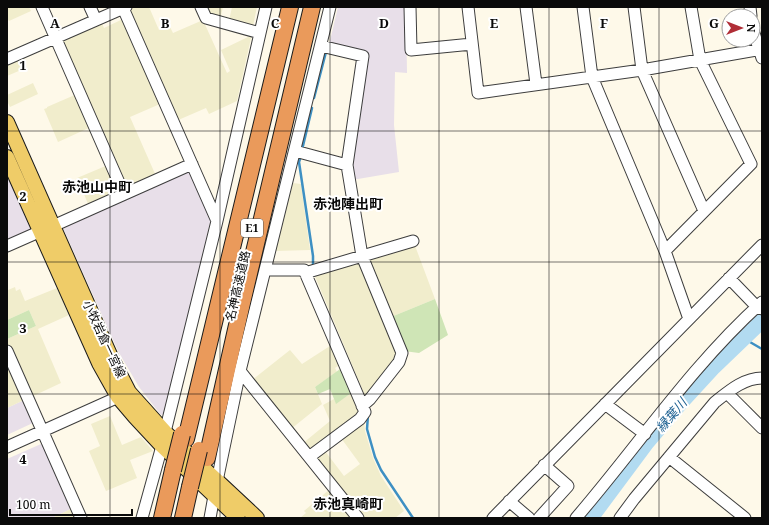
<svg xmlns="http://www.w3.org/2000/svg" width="769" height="525" font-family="'Noto Serif','Noto Sans JP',serif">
	<rect width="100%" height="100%" fill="#fef9e9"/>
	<!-- industrial -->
	<path fill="#e8dfe9" d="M338 7H406L407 73 395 72 394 125 399 172 352 180 351 169 367 54 329 45Z
		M186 170 191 172 211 219 165 414 161 415 139 387 118 351 63 228 65 224Z
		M7 176 31 230 7 240Z
		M24 400 35 422 7 435V408Z
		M41 444 45 445 73 508 52 518H7V459Z"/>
	<!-- farmland -->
	<path fill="#f1edcc" d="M7 7H29L31 11 9 21 7 18Z
		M135 7H149L159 30 169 25 173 33 203 20 227 73 230 71 221 50 250 36 251 38 237 101 209 114 206 108 176 121 129 9Z
		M205 7H223L220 19 212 17Z
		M232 7H257L253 26 229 21Z
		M123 19 160 104 130 117 156 176 129 188 125 187 61 43 63 38 101 21 104 28Z
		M24 57 26 61 19 64 21 70 7 76V64Z
		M33 83 38 94 10 107 7 101V95Z
		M77 94 91 127 58 142 44 109 47 108V107Z
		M108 165 118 190 117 194 89 206 77 178Z
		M293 183 301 184 310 250 275 251Z
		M414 243 435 299 391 317 369 261 370 256Z
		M358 260 399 353 366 398 314 274Z
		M15 287 16 291 20 289 25 301 57 288 69 315 38 329 61 383 31 397 7 343V339L36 326 29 310 7 320V288L8 290Z
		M333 344 341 364 335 368 337 372 315 387 322 404 291 429 252 380 290 350 302 364Z
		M7 360 24 400 7 408Z
		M353 392 360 411V415L309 451 302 444 330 421 323 405 334 399 336 403Z
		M110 416 122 445 141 437 153 451 130 460 137 478 106 491 89 451 100 446 91 424Z
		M364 420 365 431 373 458 381 476 404 511 395 518H361L316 463 317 456 325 451 344 476 360 464 341 438Z
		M330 489 353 518H300L306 513 304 511Z
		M73 508 77 518H52Z"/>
	<!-- green -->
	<path fill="#cfe5b6" d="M435 299 448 335 419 353 404 351 391 317Z
		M29 310 36 326 7 339V320Z
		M343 367 354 391 336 404 330 389 318 394 315 387Z"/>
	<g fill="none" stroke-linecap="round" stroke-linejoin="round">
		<!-- stream -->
		<path stroke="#3e90c3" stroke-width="2.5" d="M314 98 326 52
			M302 150 312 108
			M300 159 299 162 313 256V265
			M743 338 762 349
			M368 415 367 429 375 457 381 470 413 518"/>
		<!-- river -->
		<path stroke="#b2dbf1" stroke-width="15" d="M591 518 646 444 680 404 714 367 762 321"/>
		<!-- minor casing -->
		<g stroke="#3d3d3d" stroke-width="13">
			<path id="minor" d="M42 7 124 194
				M90 7 96 20
				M201 7 206 18 260 33
				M410 7 411 50 472 44
				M468 7 478 93 642 70 762 49
				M526 7 536 84
				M583 7 592 77 665 251 689 319
				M634 7 642 70 704 211
				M750 7 751 16
				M123 8 217 221
				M753 30 762 58
				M321 46 363 56 347 165 362 256 402 353 399 362 370 399 362 406
				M7 59 126 7
				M295 151 347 165
				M53 226 192 164
				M7 246 41 231
				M665 251 751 164 700 60 691 7
				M265 270H304L365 412 360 419 309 457
				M305 273 413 241
				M729 278 757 307 762 309
				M7 351 81 518
				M240 371 358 518
				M727 393 762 428
				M605 404 645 434
				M165 432 217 221 266 7
				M7 447 125 394
				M669 457 745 518
				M217 481 240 371 330 7
				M509 501 529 518
				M142 518 162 446
				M210 518 214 496
				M493 518 762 245
				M539 518 568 486 544 465
				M576 518C638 446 691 366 762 302
				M620 518 634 499 715 402C729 391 744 378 762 378"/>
		</g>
		<!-- major casing -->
		<g stroke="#1b1b1b" stroke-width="16">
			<path id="major" d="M7 122 111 357 129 392 165 432 257 518
				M7 157 99 363 118 397 135 417 162 446 238 518"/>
		</g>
		<!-- highway casing -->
		<g stroke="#1b1b1b" stroke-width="18">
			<path id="highway" d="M186 439 290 7
				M207 458 242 303 312 7
				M162 518 173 470
				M183 518 190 487"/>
		</g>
		<!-- minor -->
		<use href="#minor" stroke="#fff" stroke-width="11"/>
		<!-- major -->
		<use href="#major" stroke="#efcc68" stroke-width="14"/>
		<!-- highway -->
		<use href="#highway" stroke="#ea9a5b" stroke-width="16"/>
		<!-- highway-bridge casing -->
		<g stroke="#1b1b1b" stroke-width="18" stroke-linecap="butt">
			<path id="highway-bridge" d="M173 470 182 434
				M190 487 199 450"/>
		</g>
		<!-- highway-bridge -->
		<use href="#highway-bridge" stroke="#ea9a5b" stroke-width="16"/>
	</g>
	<!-- grid -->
	<path fill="none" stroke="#0a0a0a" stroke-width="1" stroke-opacity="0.55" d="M110 7V518M220 7V518M330 7V518M439 7V518M549 7V518M659 7V518M7 131H762M7 262H762M7 394H762"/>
	<g text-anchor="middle" stroke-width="4" stroke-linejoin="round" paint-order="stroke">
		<!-- shield labels -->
		<rect fill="#fff" stroke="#545454" stroke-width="1" x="241" y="219" width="22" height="18" rx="3"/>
		<g font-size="11" font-weight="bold" fill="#0a0a0a">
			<text x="252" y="232">E1</text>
		</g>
		<!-- street labels -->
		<g font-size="12" fill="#0a0a0a" stroke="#fff">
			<text transform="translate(238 286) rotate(-77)" y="4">名神高速道路</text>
			<text transform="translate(104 339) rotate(65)" y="4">小牧岩倉一宮線</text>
		</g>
		<!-- water labels -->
		<g font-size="13" font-style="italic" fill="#1e6192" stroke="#fff">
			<text transform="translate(671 415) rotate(-49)" y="5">縁葉川</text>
		</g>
		<!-- quarter labels -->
		<g font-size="14" font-weight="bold" fill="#0a0a0a" stroke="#fff">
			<text x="97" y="192">赤池山中町</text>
			<text x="348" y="209">赤池陣出町</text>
			<text x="348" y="509">赤池真崎町</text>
		</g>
	</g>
	<g font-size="13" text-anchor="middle" font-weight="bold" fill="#0a0a0a" stroke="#fff" stroke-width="4" stroke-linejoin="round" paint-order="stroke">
		<text x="55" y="28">A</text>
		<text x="165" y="28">B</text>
		<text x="275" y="28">C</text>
		<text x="384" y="28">D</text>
		<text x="494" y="28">E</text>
		<text x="604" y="28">F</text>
		<text x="714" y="28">G</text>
		<text x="23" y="70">1</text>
		<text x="23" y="201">2</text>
		<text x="23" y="333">3</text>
		<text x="23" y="464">4</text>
	</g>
	<!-- border -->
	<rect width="769" height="525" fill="none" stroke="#0a0a0a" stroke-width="16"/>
	<!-- north arrow -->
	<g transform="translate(741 28) rotate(90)"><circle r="19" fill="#ffffff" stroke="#9d9d9d"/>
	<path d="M0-3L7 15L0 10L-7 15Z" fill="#b02d36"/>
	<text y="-6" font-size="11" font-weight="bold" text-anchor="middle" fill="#0a0a0a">N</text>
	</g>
	<!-- scale -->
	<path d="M10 509v6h122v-6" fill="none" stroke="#0a0a0a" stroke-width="2"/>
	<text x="16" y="509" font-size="12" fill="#0a0a0a" stroke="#ffffff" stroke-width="3" paint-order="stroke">100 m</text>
</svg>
